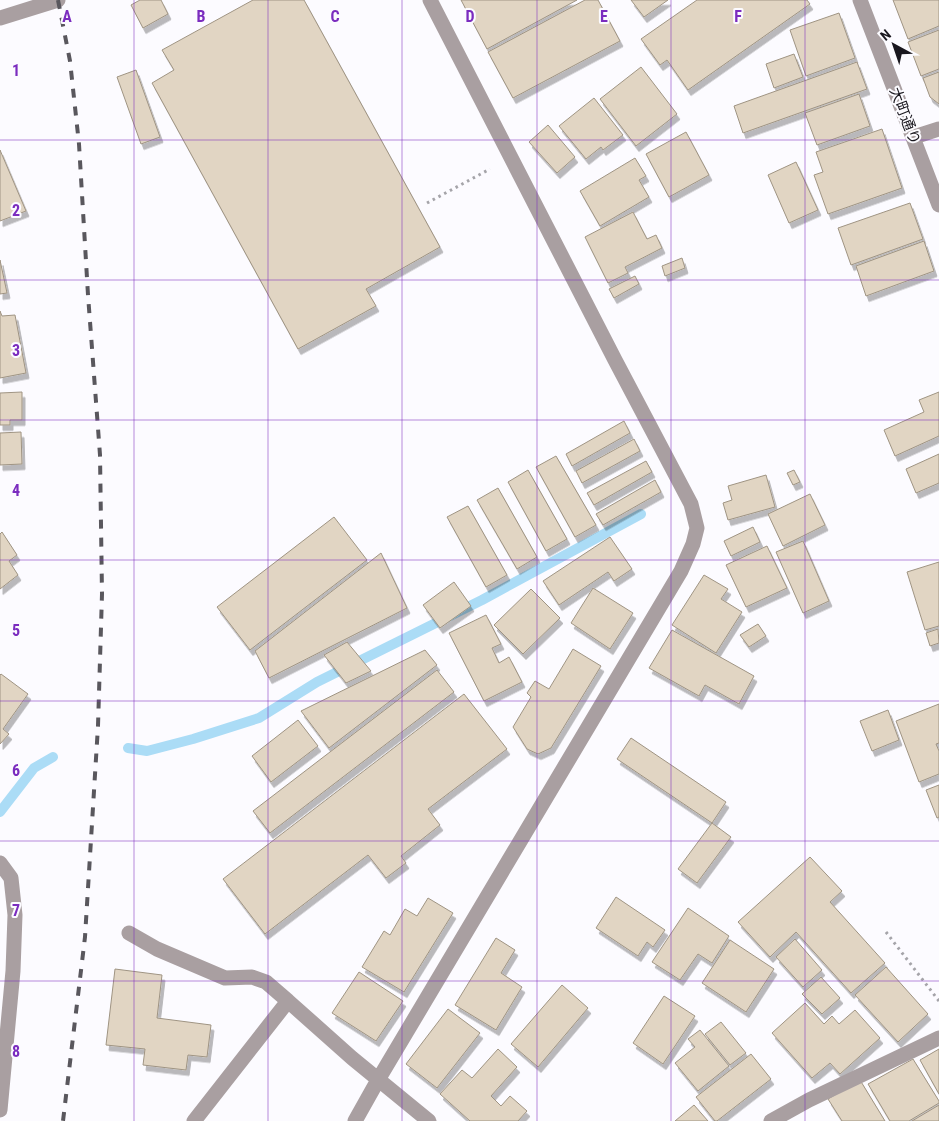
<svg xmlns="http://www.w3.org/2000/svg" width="939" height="1121" font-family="'Roboto Condensed','Noto Sans JP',sans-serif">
	<defs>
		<filter id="shadow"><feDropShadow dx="3" dy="5.5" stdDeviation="0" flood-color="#0004"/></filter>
	</defs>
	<rect width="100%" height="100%" fill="#fcfbff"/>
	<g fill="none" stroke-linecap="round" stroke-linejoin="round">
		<!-- stream -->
		<path stroke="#abdcf6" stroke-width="10" d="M128 748 147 751 193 739 259 718 317 682 482 600 641 514
			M0 812 34 768 53 757"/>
	</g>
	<!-- building -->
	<path fill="#e1d5c3" stroke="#9f9483" filter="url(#shadow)" d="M140 0H161L168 14 143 28 131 5Z
		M253 0H304L440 247 366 289 376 306 298 349 152 83 174 70 162 50Z
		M461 0H577L487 49Z
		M585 0H598L620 41 513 98 488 52Z
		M631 0H668L644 17Z
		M697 0H807L810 4 688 90 667 60 660 65 641 39Z
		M893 0H939V26L908 39Z
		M839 13 855 58 806 76 790 30Z
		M939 30V69L921 76 908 42Z
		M794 54 803 77 774 88 766 64Z
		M857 62 867 89 743 133 734 106Z
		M641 67 677 114 636 146 600 99Z
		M136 70 160 137 141 144 117 77Z
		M939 72V104L930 97 923 78Z
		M859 94 870 126 817 145 805 113Z
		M594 98 623 135 603 150 601 147 586 159 559 126Z
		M548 125 575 157 557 173 529 142Z
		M882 129 902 188 828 214 814 175 823 172 816 152Z
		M686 132 709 175 669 197 646 154Z
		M0 150 26 211 0 221Z
		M635 158 646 176 639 180 649 197 600 226 580 191Z
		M796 162 818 210 789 223 768 175Z
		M910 203 923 239 851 265 838 228Z
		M633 212 647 239 656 235 662 248 625 267 628 273 608 283 585 237Z
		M924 241 934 271 866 296 856 266Z
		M682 258 685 268 665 276 662 266Z
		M0 260 7 293 0 294Z
		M635 276 639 284 614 298 609 289Z
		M0 311 2 316 15 315 26 373 0 378Z
		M22 392V420H10V425H0V393Z
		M939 392V436L895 456 884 430 924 412 919 400Z
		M624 421 630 433 572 466 566 454Z
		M21 432 22 464 0 465V433Z
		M634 439 640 451 582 483 576 471Z
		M939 454V483L916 493 906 469Z
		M556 456 596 525 575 537 536 467Z
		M646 461 652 472 594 505 587 493Z
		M528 470 567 539 546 551 508 482Z
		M794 470 800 482 793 485 787 473Z
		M766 475 775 507 728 520 723 503 732 500 728 486Z
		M655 480 661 492 603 525 596 514Z
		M498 488 537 557 517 569 477 500Z
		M810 494 825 525 783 546 768 514Z
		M468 506 507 575 486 587 447 517Z
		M334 517 367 560 250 650 217 607Z
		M753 527 760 542 731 556 724 541Z
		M2 532 17 555 9 561 18 575 0 589V534Z
		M610 537 632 569 614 581 608 572 559 605 543 581Z
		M803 541 829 601 803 613 776 552Z
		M767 546 787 588 746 607 726 565Z
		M381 553 407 608 269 678 255 651Z
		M939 562V626L925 630 907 572Z
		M704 575 728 589 721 599 742 612 716 653 672 625Z
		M454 582 471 606 440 628 423 605Z
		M593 588 633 613 610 649 571 623Z
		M531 589 560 618 523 654 494 625Z
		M486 615 501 644 492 648 499 663 509 657 522 682 484 701 449 633Z
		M758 624 766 636 749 647 740 635Z
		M938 629 939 643 930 646 926 633Z
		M672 630 754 676 739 704 705 685 699 696 649 668Z
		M347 642 371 671 346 683 324 655Z
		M573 649 601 666 551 748 538 754 527 749 513 727 531 697 527 693 535 681 549 689Z
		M425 650 437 665 329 748 301 711Z
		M437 670 454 692 270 833 253 811Z
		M1 674 28 694 3 729 9 734 0 744V675Z
		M464 694 507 749 428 809 440 825 401 856 406 863 386 878 368 855 265 934 223 879Z
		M939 704V743L936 744 939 751V774L919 782 896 721Z
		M888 710 899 740 872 751 860 721Z
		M298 720 318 746 271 782 252 756Z
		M631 738 726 802 712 823 617 759Z
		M939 785V817L937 818 926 790Z
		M712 823 731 837 697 883 678 869Z
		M810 857 842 891 830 902 885 963 851 993 796 932 770 957 738 922Z
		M616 897 665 930 653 947 647 942 638 956 596 928Z
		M428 898 453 913 404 992 362 967 384 931 390 935 405 909 417 916Z
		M688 908 729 936 712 963 698 954 680 980 652 962Z
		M496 938 515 950 501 973 522 987 496 1030 455 1005Z
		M795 939 822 970 803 987 776 957Z
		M730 940 774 969 746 1012 702 983Z
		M886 967 928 1014 898 1042 855 995Z
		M115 969 162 975 157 1018 211 1025 207 1057 188 1055 186 1070 143 1065 145 1049 106 1045Z
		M359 972 403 1001 376 1041 332 1013Z
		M821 977 840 998 822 1014 802 994Z
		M562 985 588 1008 538 1067 511 1044Z
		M664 996 695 1016 663 1064 633 1043Z
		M805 1003 824 1024 832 1016 839 1024 855 1010 880 1038 840 1074 830 1063 812 1078 772 1033Z
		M448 1009 480 1033 437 1088 406 1064Z
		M721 1022 746 1053 730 1065 705 1034Z
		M700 1030 729 1066 698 1091 675 1063 695 1047 688 1039Z
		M498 1049 517 1067 491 1096 501 1106 510 1096 527 1111 518 1121H470L440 1094 462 1070 472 1078Z
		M939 1049V1094L920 1060Z
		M751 1054 771 1079 717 1121H715L696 1097Z
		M913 1059 939 1101V1103L909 1121H890L868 1084Z
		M860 1080 885 1121H842L828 1099Z
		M694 1105 708 1121H675Z
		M939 1105V1121H912Z"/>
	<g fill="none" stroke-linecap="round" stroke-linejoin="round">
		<!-- path -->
		<path stroke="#a5a4a9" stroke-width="3" stroke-dasharray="2.5 4" stroke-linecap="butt" d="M427 203 490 169
			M886 932 939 1001"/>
		<!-- minor -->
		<path stroke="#a99fa1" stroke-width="15" d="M860 0 939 205
			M0 18 58 0
			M914 137 939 129
			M0 863 11 878 15 915 13 971 0 1110
			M129 933 157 949 225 978 252 977 266 982 288 1001
			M194 1121 288 1001 352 1058 429 1121
			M355 1121 378 1080 681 571 693 544 697 528 691 504 615 360 430 0
			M771 1121 809 1100 939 1038"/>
		<!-- rail -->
		<path stroke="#59575d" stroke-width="4" stroke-dasharray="9 9" stroke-linecap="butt" d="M58 0 70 61 79 144 88 295 100 455 102 594 98 726 85 937 63 1121"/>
	</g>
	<!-- grid -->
	<path fill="none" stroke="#7b2cbf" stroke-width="1" stroke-opacity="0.55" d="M134 0V1121M268 0V1121M402 0V1121M537 0V1121M671 0V1121M805 0V1121M0 140H939M0 280H939M0 420H939M0 560H939M0 701H939M0 841H939M0 981H939"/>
	<g text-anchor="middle" stroke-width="4" stroke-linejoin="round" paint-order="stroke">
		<!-- street labels -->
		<g font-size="15" fill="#19171e" stroke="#fcfbff">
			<text transform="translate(905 116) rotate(69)" y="5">大町通り</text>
		</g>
	</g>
	<g font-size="16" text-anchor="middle" font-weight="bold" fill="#7b2cbf" stroke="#fcfbff" stroke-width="4" stroke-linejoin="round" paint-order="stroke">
		<text x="67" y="22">A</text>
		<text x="201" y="22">B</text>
		<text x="335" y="22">C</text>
		<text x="470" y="22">D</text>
		<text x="604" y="22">E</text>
		<text x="738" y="22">F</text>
		<text x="16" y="76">1</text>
		<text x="16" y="216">2</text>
		<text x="16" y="356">3</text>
		<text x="16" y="496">4</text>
		<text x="16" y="636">5</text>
		<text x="16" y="776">6</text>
		<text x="16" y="916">7</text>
		<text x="16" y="1057">8</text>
	</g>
	<!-- north arrow -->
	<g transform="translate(894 45) rotate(320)" stroke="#fcfbff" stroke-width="4" paint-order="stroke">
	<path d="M0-4L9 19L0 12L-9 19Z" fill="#19171e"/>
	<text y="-8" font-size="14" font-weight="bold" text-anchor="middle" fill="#19171e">N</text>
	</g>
</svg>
